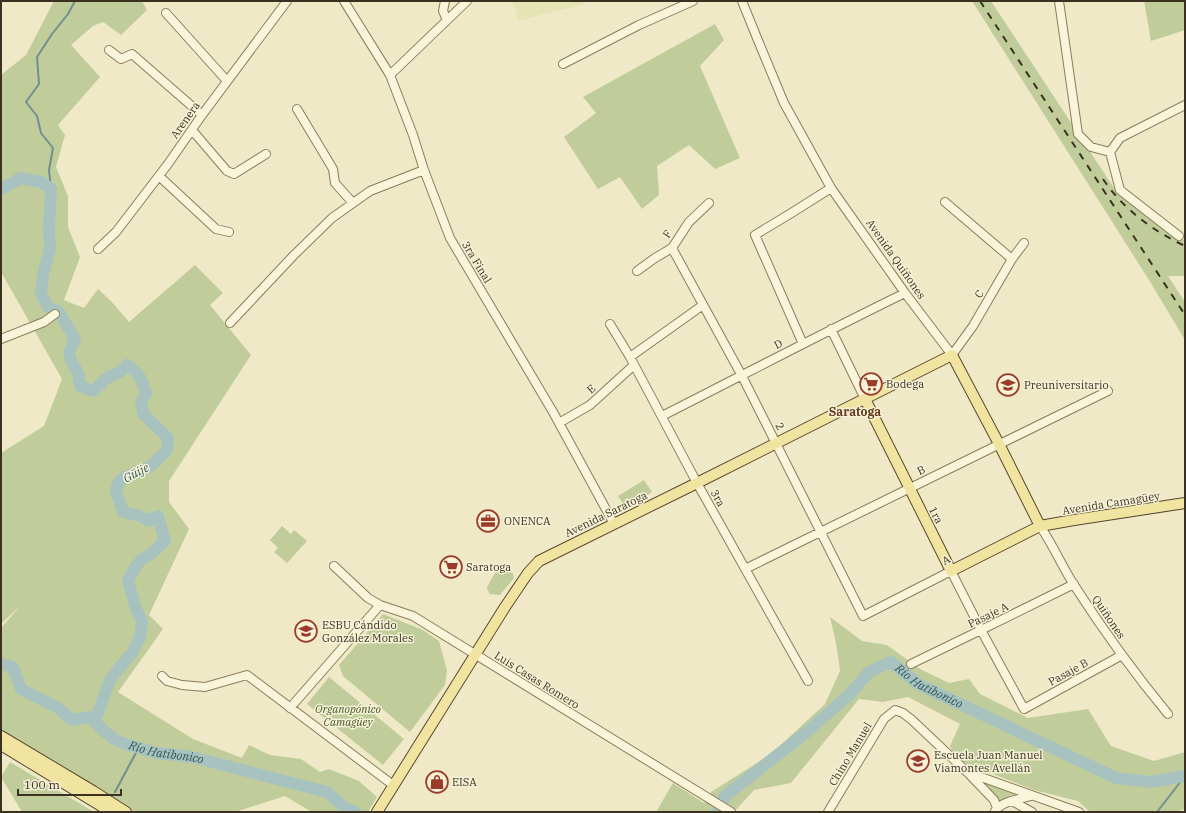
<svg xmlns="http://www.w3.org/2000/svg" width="1186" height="813" font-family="'IBM Plex Serif',serif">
	<rect width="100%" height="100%" fill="#efe9c7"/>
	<!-- farmland -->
	<path fill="#e4e4b4" d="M513 1H583L584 4 518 21Z"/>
	<!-- green -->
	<path fill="#c0cd9b" d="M54 1H142L147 10 121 35 103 22 93 26 71 45 100 77 58 125 65 135 56 167 68 196V227L80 257 64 300 84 308 98 289 111 301 129 322 195 265 223 293 210 305 251 355 169 481V502L189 529 149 615 163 629 118 692 193 739 242 758 249 745 270 755 301 759 320 772 329 769 359 781 377 797 368 812H312L285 796 235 812H135L1 729V628L20 606 1 624V453L44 426 62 379 1 272V75L26 55Z
		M972 1H991L1114 188 1185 241V276H1168L1185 302V340L1149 280Z
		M1144 1H1185V30L1151 41Z
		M715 24 724 40 700 66 740 158 715 169 689 145 657 166 659 195 642 209 620 177 598 189 564 137 596 113 583 97Z
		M644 480 652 492 626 509 618 496Z
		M282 526 291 534 294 530 307 541 287 563 274 552 278 548 270 540Z
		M502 564C510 566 513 571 514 578L500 595 490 594 487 589V587L499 566Z
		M383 614 423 630 439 641 447 670 445 685 410 732 343 676 339 665Z
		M830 617 862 641 887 645 920 669 949 683 969 679 980 694 1028 718 1088 709 1111 746 1154 761 1185 752V809L1176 812H1090L1078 801 1034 790 957 760 950 746 960 724 908 697 883 702 859 699 791 783 754 790 734 812H656L673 783 704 803 711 792 771 754 825 704 840 671 836 643Z
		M329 677 404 739 383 765 307 704Z
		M10 762 94 812H22L1 777Z
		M979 781 1021 795 1000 802Z"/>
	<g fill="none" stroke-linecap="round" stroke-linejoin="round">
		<!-- stream -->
		<path stroke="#6f918e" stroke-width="2" d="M51 189 49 170 53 148 41 133 37 116 26 102 39 84 37 57 52 34 68 14 75 1
			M115 792 139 747
			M1157 812 1185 776"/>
		<!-- river -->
		<g stroke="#a8c3bf" stroke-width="12">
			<path d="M1 189 21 178 41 182 51 189 49 229 50 248 43 275 41 293 48 307 59 312 75 339 69 352 71 360 78 373 80 386 93 391 101 384 105 379 120 372 127 365C140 374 141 378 146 393L141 402 144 415 162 432 168 439 167 450 151 466 123 478 117 485 116 491 123 512 140 516 149 521 158 516 165 541 152 553 141 560 132 572 128 581 136 609 142 621 140 638 132 653 119 668 110 680 95 721"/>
			<path id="s1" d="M1 664 13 667 21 689 58 708 72 720 90 717 104 731 114 739 122 743 157 753 192 757 327 792 345 808 355 812"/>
			<path id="s2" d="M717 812 725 796 784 750 809 730 849 695 869 672 891 662 918 684 1116 778 1151 782 1185 776"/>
		</g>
		<!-- minor casing -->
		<g stroke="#8b7c5c" stroke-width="10">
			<path id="minor" d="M344 1 390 75 413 135 424 170 450 238 553 412 614 524
				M445 1 443 11 447 20
				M742 1 757 38 784 103 831 188 905 293 952 355 973 326 1012 259 1024 243
				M1059 1 1078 134 1091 147 1110 152 1120 138 1185 105
				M166 13 227 81
				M109 50 121 59 132 54 202 115
				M563 64 639 25 693 1
				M390 75 467 1
				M297 109 333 169 335 183 353 203
				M192 130 227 171 234 174 266 154
				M1110 152 1120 190 1179 236
				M159 176 216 229 229 232
				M945 202 1012 259
				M672 248 742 376 863 616 951 571 981 630 1024 709 1122 655
				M98 249 116 232 168 164 202 115 287 1
				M637 271 655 258 672 248 689 222 709 203
				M230 323 294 255 332 218 370 191 424 170
				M610 324 630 357 697 483 808 681
				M831 329 865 399
				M1 339 44 322 55 314
				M803 344 755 235 793 212 831 188
				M630 357 703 305
				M662 416C743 375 823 333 905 293
				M559 423 590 405 634 365
				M1040 526C1053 545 1062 566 1074 585 1103 630 1134 673 1168 714
				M334 566 368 598 380 605 413 616 731 812
				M745 569 1108 391
				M911 664 981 630 1074 584
				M162 676 167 681 182 685 205 687 247 675 393 785
				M290 708 380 605
				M969 774 994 800 997 808
				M1012 801 1032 812
				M995 811C1002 801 1020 799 1031 796
				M828 812 884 719 895 710 903 713 912 720 967 772 1079 812"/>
		</g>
		<!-- major casing -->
		<g stroke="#594930" stroke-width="12">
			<path id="major" d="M865 399 951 571 1040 526 1074 520 1185 503
				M1 736 93 791 126 812
				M1 745 111 812
				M377 812 505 607 528 573 539 561 697 483 952 355 999 444 1040 526"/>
		</g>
		<!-- minor -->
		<use href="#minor" stroke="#f9f5db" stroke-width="8"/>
		<!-- major -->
		<use href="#major" stroke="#f1e4a0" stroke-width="10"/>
		<!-- rail -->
		<path stroke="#3b3120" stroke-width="2" stroke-dasharray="7 7" stroke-linecap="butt" d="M980 1 1185 315
			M1103 179C1123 209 1153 231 1185 246"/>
	</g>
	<!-- icons -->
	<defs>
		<g id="supermarket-ring" transform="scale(1.15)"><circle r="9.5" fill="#f6f2d7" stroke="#9a3b2c" stroke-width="1.5"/><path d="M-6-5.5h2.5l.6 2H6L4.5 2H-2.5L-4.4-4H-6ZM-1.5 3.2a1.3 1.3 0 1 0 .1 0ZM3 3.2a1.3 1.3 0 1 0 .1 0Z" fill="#9a3b2c"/></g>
		<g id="school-ring" transform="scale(1.15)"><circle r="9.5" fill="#f6f2d7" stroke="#9a3b2c" stroke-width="1.5"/><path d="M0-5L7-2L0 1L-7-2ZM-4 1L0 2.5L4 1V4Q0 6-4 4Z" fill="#9a3b2c"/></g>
		<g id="office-ring" transform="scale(1.15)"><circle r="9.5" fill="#f6f2d7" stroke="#9a3b2c" stroke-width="1.5"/><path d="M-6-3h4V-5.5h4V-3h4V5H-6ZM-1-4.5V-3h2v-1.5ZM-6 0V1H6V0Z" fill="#9a3b2c"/></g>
		<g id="shop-ring" transform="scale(1.15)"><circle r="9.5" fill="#f6f2d7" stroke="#9a3b2c" stroke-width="1.5"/><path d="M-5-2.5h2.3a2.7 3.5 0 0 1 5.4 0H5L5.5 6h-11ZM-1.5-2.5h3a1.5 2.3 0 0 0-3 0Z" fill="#9a3b2c"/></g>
	</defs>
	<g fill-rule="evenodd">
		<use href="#supermarket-ring" x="871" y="384"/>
		<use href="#school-ring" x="1008" y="385"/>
		<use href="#office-ring" x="488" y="521"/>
		<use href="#supermarket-ring" x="451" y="567"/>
		<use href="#school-ring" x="306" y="631"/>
		<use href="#school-ring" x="918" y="761"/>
		<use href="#shop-ring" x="437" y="782"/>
	</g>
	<g text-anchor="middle" stroke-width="3" stroke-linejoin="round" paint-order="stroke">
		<!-- street labels -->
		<g font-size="11" fill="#3b3120" stroke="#f6f2d7">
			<text transform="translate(185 120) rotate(-55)" y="4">Arenera</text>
			<text transform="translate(667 234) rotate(-56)" y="4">F</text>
			<text transform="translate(896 259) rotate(55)" y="4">Avenida Quiñones</text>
			<text transform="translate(477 262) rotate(59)" y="4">3ra Final</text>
			<text transform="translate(979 294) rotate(-60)" y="4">C</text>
			<text transform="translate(778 344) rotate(-28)" y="4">D</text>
			<text transform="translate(591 389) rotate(-41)" y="4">E</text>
			<text transform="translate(780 426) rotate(63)" y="4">2</text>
			<text transform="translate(921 470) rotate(-26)" y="4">B</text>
			<text transform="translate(718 498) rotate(61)" y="4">3ra</text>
			<text transform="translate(1111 503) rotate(-9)" y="4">Avenida Camagüey</text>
			<text transform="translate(606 514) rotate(-26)" y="4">Avenida Saratoga</text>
			<text transform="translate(936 515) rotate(63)" y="4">1ra</text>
			<text transform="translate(946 560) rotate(-28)" y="4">A</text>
			<text transform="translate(988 615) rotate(-26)" y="4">Pasaje A</text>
			<text transform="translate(1109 617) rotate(56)" y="4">Quiñones</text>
			<text transform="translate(1068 672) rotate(-29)" y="4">Pasaje B</text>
			<text transform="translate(537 680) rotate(32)" y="4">Luis Casas Romero</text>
			<text transform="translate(850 754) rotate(-59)" y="4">Chino Manuel</text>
		</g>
		<!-- poi labels -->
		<g font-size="11" fill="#3b3120" stroke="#f6f2d7" text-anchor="start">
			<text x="886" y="388">Bodega</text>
			<text x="1024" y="389">Preuniversitario</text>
			<text x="504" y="525">ONENCA</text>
			<text x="466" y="571">Saratoga</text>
			<text x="322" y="629">ESBU Cándido<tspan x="322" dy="13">González Morales</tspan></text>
			<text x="934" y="759">Escuela Juan Manuel<tspan x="934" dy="13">Viamontes Avellán</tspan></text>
			<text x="452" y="786">EISA</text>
		</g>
		<!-- park labels -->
		<g font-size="11" font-style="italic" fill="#445726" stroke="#f6f2d7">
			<text x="348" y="713">Organopónico<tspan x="348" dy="13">Camagüey</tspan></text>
		</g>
		<!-- neighbourhood labels -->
		<g font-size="12" font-weight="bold" fill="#68391f" stroke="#f6f2d7">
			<text x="855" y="416">Saratoga</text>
		</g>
		<!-- water labels -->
		<g font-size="12" font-style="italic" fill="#2f575b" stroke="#f6f2d7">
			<text transform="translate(136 473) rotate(-28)" y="4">Güije</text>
			<text dy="4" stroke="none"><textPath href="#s2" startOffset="278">Río Hatibonico</textPath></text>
			<text dy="4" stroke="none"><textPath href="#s1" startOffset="201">Río Hatibonico</textPath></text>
		</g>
	</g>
	<!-- border -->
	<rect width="1186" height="813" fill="none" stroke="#3b3120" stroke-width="4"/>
	<!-- scale -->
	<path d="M18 789v6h103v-6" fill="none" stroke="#3b3120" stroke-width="2"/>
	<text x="24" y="789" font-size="12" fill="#3b3120" stroke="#f6f2d7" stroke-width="3" paint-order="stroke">100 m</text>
</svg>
